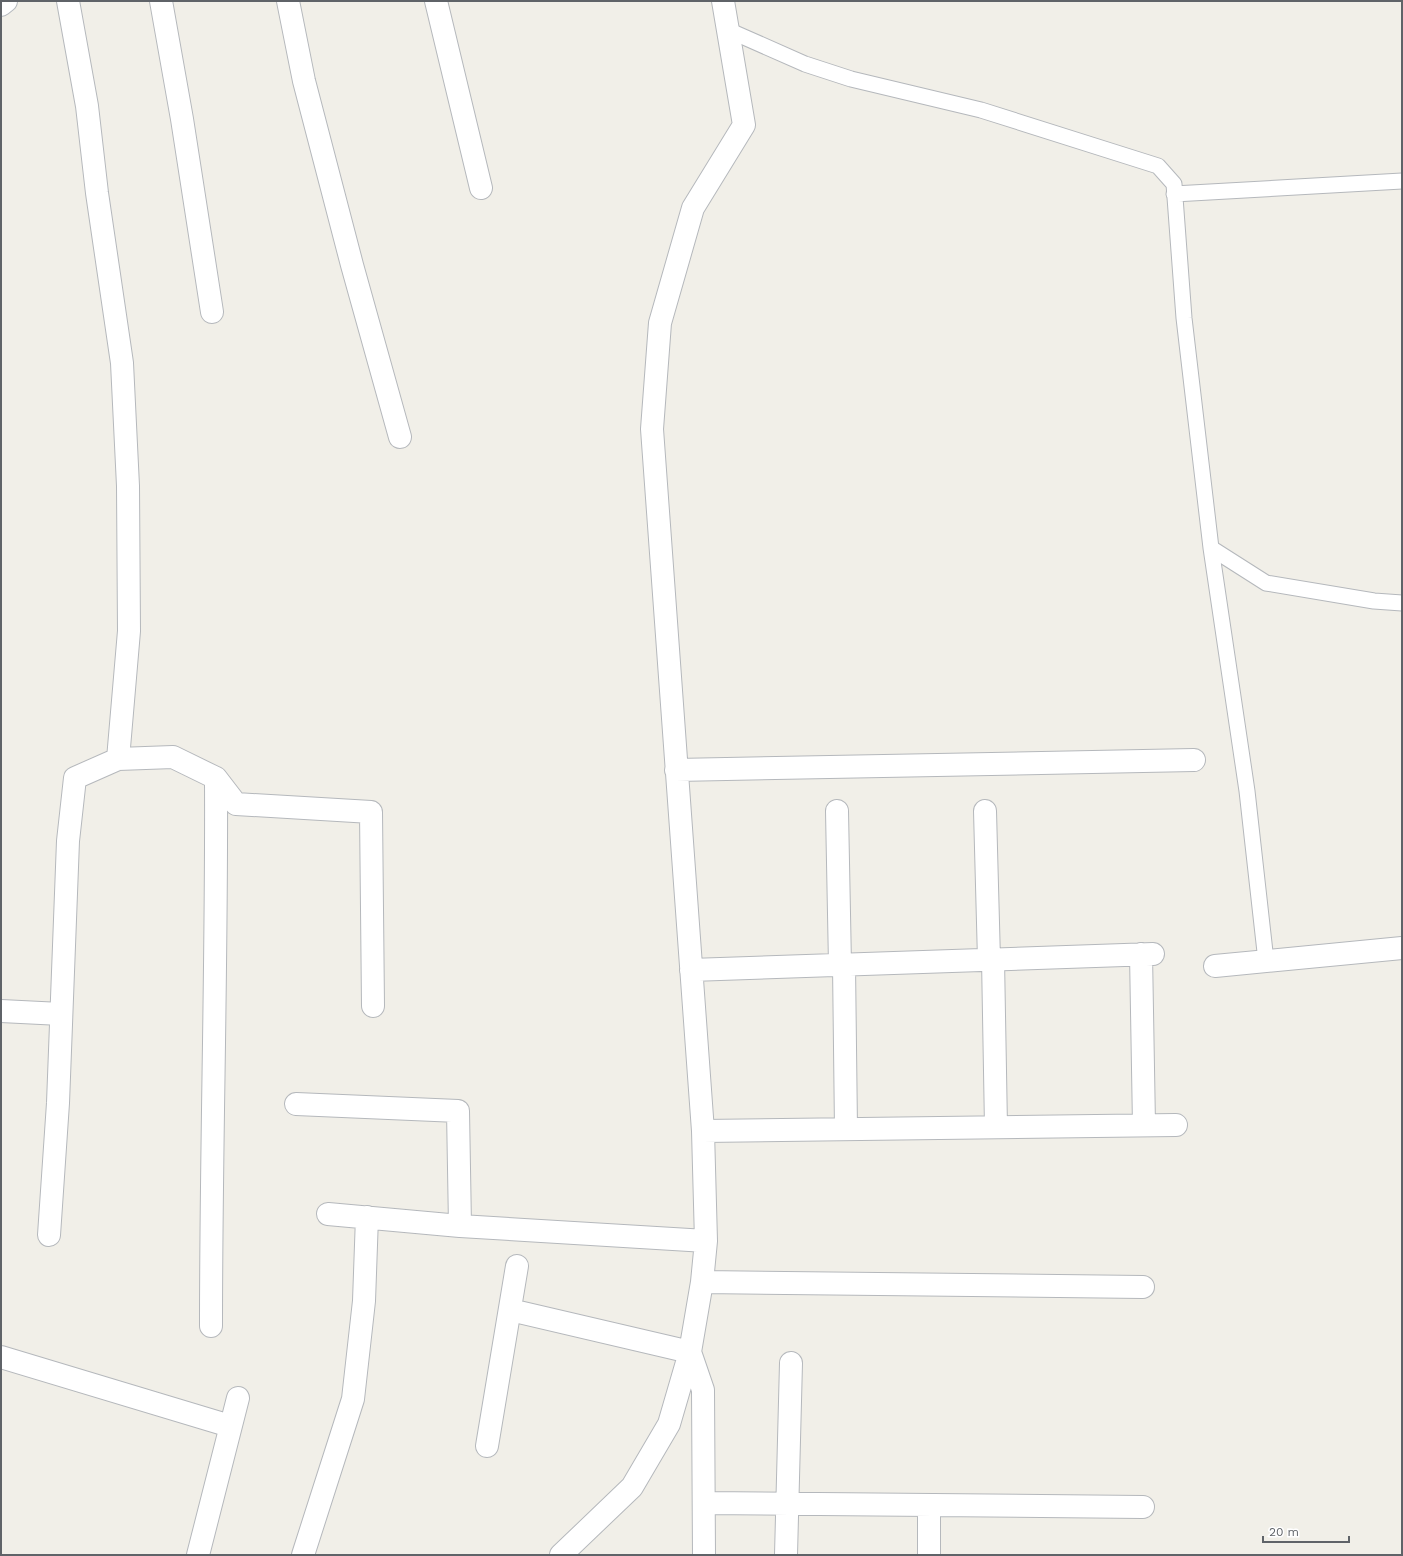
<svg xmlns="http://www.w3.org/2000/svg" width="1403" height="1556" font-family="'Work Sans',sans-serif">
	<rect width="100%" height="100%" fill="#f1efe8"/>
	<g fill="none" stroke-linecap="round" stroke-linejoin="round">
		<!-- lane casing -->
		<g stroke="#b5b8bc" stroke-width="17">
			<path id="lane" d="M728 30 805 64 851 79 981 110 1158 166 1174 184 1184 318 1211 548 1247 791 1266 961
				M1174 194 1402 181
				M1211 548 1266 583 1374 601 1402 603"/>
		</g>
		<!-- street casing -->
		<g stroke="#b5b8bc" stroke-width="24">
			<path id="street" d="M161 1 182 119 212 312
				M288 1 304 81 352 265 400 437
				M436 1 481 188
				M118 759 173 757 216 778 236 804 371 812 373 1006
				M676 770 1194 760
				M837 811 840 965
				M985 811 989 960
				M1141 954 1144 1125
				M993 959 996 1127
				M844 965 846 1129
				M1215 966 1402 948
				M691 970 1153 954
				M1 1011 61 1014
				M296 1104 458 1111 460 1226
				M703 1131 1176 1125
				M328 1214 460 1226 706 1241
				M49 1235 58 1103 68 841 75 778 118 759 129 631 128 486 122 363 97 193 87 106 68 1
				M702 1282 1143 1287
				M510 1310 690 1352 703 1390 704 1555
				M211 1326C211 1143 217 961 216 778
				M1 1357 230 1426
				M487 1446 517 1266
				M704 1503 1143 1507
				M929 1505V1555
				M198 1555 238 1398
				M303 1555 353 1399 364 1301 367 1217
				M561 1555 632 1487 669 1424 690 1352 702 1282 706 1241 703 1131 652 429 660 323 693 208 744 125 723 1
				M786 1555 791 1363"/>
		</g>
		<!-- secondary casing -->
		<g stroke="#b6babf" stroke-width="24">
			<path id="secondary" d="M1 5 6 1"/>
		</g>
		<!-- lane -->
		<use href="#lane" stroke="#fff" stroke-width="15"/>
		<!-- street -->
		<use href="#street" stroke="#fff" stroke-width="22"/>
		<!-- secondary -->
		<use href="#secondary" stroke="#fff" stroke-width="22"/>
	</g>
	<!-- border -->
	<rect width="1403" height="1556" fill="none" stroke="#5f6368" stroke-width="4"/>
	<!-- scale -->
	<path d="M1263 1536v6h86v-6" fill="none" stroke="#5f6368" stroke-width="2"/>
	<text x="1269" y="1536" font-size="12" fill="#5f6368" stroke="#ffffff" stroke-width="3" paint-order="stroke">20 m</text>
</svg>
